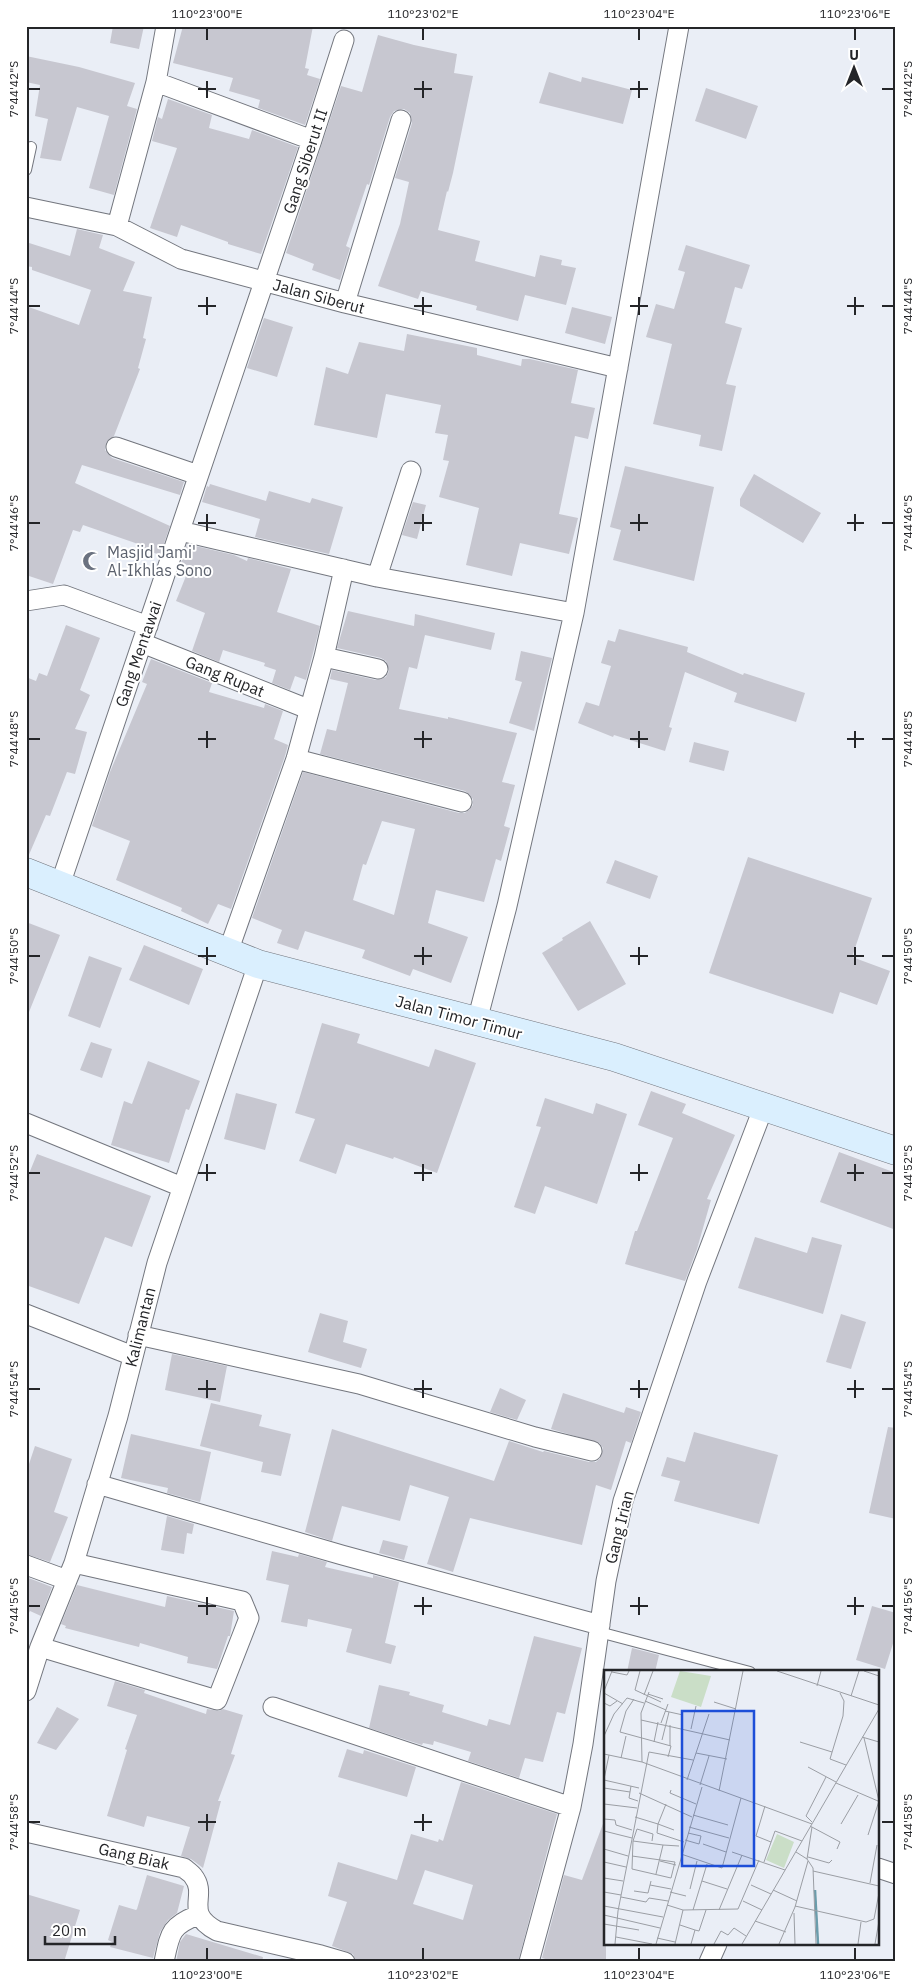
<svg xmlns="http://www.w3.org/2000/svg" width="922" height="1988" font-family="'IBM Plex Sans',sans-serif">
	<rect width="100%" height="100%" fill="#eaeef6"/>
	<!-- building -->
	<path fill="#c7c7d0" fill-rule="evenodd" d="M113 26H144L139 49 110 43Z
		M183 26H313L305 68 309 69 307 75 320 79 305 125 258 108 260 100 229 91 233 78 173 63Z
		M378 35 414 45 457 54 454 73 473 76 453 173 448 192 447 191 438 230 480 241 475 261 535 277 540 255 562 260 561 265 576 268 566 305 525 295 518 321 476 310 477 306 421 291 418 299 378 286 400 224 409 182 395 178 412 123 410 113 404 109 394 111 390 117 369 185 367 184 346 246 350 248 340 280 312 270 314 264 286 253 341 86 362 92Z
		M26 56 79 67 135 83 127 106 137 109 114 195 89 188 109 116 77 107 61 161 40 158 48 119 35 116 40 85 26 82Z
		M549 72 581 82 582 77 632 90 623 124 539 103Z
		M706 88 758 106 746 139 695 121Z
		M168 99 212 115 209 128 249 139 252 130 298 147 261 254 228 244V242L181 225 177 237 150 228 177 148 152 141 158 117 162 119Z
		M77 229 103 235 99 248 135 262 123 291 152 297 143 338 146 339 138 368 140 369 114 436 106 443 105 450 112 458 184 482 180 495 82 465 75 483 170 526 160 555 143 549 144 546 83 525 80 532 73 530 53 584 26 575V306L79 325 91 290 32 270V267L26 266V242L70 256Z
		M686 245 750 265 742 289 735 287 725 323 742 328 726 384 736 386 722 451 699 446 701 435 653 424 672 344 646 337 656 304 674 309 685 272 678 270Z
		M572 307 612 317 605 344 565 333Z
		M264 318 293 327 277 377 247 368Z
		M407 334 477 348V355L521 366 522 359H530L578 370 571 403 595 408 588 439 575 436 559 514 578 518 569 554 520 543 512 576 466 565 479 508 439 497 449 461 443 460 448 435 435 433 441 405 386 394 377 438 314 425 326 367 348 374 359 342 404 351Z
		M625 466 714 487 694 581 613 560 621 530 610 527Z
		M754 474 821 513 803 543 740 506V499Z
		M210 484 266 501 269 491 310 503 312 498 343 507 329 554 255 537 260 519 202 502 207 486 209 487Z
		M413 502 426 505 417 539 402 535Z
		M187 544 234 555 247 561 248 558 291 569 277 612 320 626 306 680 295 676 290 690 272 683 276 670 264 666 265 663 223 650 219 662 192 651 205 613 176 601 190 566 181 563Z
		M348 611 414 626 415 614 495 633 491 650 425 635 417 669 409 667 399 709 448 719V717L517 733 502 782 515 785 504 826 510 828 501 861 496 859 484 902 436 890 428 923 468 937 451 983 413 969 410 976 362 958 365 950 305 931 298 950 277 943 282 930 252 918 303 772 459 813H465L473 805V799L465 791 320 754 327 729 336 731 348 683 330 679 332 670 376 680 386 677 389 671 386 661 381 658 337 648ZM382 821 415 829 394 915 353 900 363 864 366 865Z
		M66 625 100 638 80 690 90 695 75 729 87 732 75 774 67 772 50 816 46 815 28 857H26V677L36 681 39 673 47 676Z
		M619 629 688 647 687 652 743 675 744 673 805 693 796 722 734 702 737 693 685 672 669 727 672 728 665 751 614 735 613 737 578 723 586 702 599 706 611 666 601 663 608 640 615 642Z
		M521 651 552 658 534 731 509 723 522 682 515 680Z
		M151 659 212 683 209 692 264 708 265 704 283 711 274 739 288 745 285 756 231 909 218 904 208 924 181 911 182 908 116 880 130 841 92 826 110 772 147 684 142 682Z
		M694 742 729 751 724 771 689 762Z
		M748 857 872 898 852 957 890 971 877 1005 840 992 833 1014 709 973Z
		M615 860 658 876 650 899 606 883Z
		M590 921 626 984 578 1011 542 953 563 940 562 938Z
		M26 922 60 935 27 1017 26 1016Z
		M144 945 203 969 189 1005 129 980Z
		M89 956 122 968 100 1028 68 1016Z
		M322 1023 360 1034 357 1043 429 1067 435 1049 476 1063 437 1173 394 1157 393 1159 346 1144 336 1174 299 1161 315 1119 295 1113Z
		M91 1042 112 1049 102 1078 80 1070Z
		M148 1061 200 1081 189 1110 186 1109 169 1163 111 1145 124 1101 132 1104Z
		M651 1091 686 1104 682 1113 735 1135 707 1199 711 1200 697 1249 685 1281 625 1264 635 1231H637L673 1138 638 1125Z
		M236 1093 277 1104 265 1150 224 1139Z
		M545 1098 593 1114 596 1103 627 1114 597 1204 545 1186 535 1214 514 1207 541 1127 536 1126Z
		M839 1152 896 1173V1230L820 1202Z
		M37 1154 151 1196 132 1247 105 1237 79 1304 26 1285V1181Z
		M755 1237 807 1253 812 1237 842 1245 823 1314 738 1288Z
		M320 1313 348 1321 343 1342 367 1349 361 1368 308 1352Z
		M841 1314 866 1322 851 1369 826 1362Z
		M172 1354 227 1366 220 1402 165 1390Z
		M500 1388 526 1400 517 1420 490 1412Z
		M563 1393 624 1413 626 1407 641 1412 631 1443 626 1441 611 1490 596 1485 582 1545 470 1518 453 1572 427 1564 449 1497 410 1485 400 1521 342 1506 332 1541 305 1532 332 1429 494 1481 509 1441 543 1452 544 1451 589 1462H596L600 1458 603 1448 599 1443 551 1429Z
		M211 1403 262 1415 259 1426 291 1434 281 1476 261 1472 263 1462 200 1446Z
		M888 1427 896 1428V1519L869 1513Z
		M694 1432 778 1455 759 1524 674 1501 680 1481 661 1476 667 1457 685 1462Z
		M131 1434 211 1452 200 1502 167 1493 168 1488 121 1478Z
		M35 1446 72 1459 54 1512 68 1517 50 1562 26 1554V1473Z
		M167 1516 194 1524 192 1534 187 1533 184 1554 161 1550Z
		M383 1540 408 1546 404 1560 379 1553Z
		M272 1551 298 1557 299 1554 327 1562 325 1567 373 1578V1575L399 1582 385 1643 396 1646 391 1664 346 1652 352 1629 308 1619 307 1627 281 1622 289 1585 266 1580Z
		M26 1577 52 1587 41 1616 30 1611 26 1618Z
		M77 1585 165 1607 167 1596 234 1611 230 1636H228L217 1669 187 1663 188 1657 140 1643 139 1647 65 1628 66 1626 61 1624Z
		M872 1606 896 1613V1634L885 1669 856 1660Z
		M534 1636 582 1648 565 1714 557 1712 543 1762 525 1758 519 1778 468 1761 471 1752 434 1741 433 1745 423 1743 422 1745 369 1728 379 1685 410 1692 409 1695 444 1705 442 1712 487 1726 489 1719 510 1725Z
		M632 1648 659 1655 655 1672H627Z
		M115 1681 145 1690 144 1693 206 1714 207 1709 219 1711 223 1709 243 1715 231 1754 235 1755 218 1801H221L203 1868 191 1859 181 1856 190 1827 147 1816 144 1827 107 1816 127 1750 125 1749 137 1715 107 1706Z
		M57 1707 79 1719 56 1750 37 1743Z
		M347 1749 363 1754 364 1750 416 1767 407 1797 338 1777Z
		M461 1782 557 1814 518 1962H356L353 1954 332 1946 347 1902 328 1896 338 1862 397 1880 411 1834 438 1842 439 1839 443 1841ZM425 1870 473 1885 463 1920 413 1904Z
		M604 1821H606V1962H555L542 1958 564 1875 582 1880Z
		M147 1875 184 1886 177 1913 168 1920 160 1932 153 1958 110 1947 112 1942 108 1940 119 1905 136 1910 137 1909Z
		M26 1894 80 1910 64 1962H26Z
		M186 1934 263 1957 262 1962H176L180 1942Z"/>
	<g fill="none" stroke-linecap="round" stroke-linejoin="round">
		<!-- lane casing -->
		<g stroke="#73767e" stroke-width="12">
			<path id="lane" d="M26 170 31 147
				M599 1632 750 1672"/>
		</g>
		<!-- street casing -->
		<g stroke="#73767e" stroke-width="21">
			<path id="street" d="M156 82 312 140
				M26 207 117 226 181 259 345 303 618 368
				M117 226 156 82 166 26
				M345 303 401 120
				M116 447 198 475
				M180 531 377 577 574 613
				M377 577 411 471
				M26 601 64 595 148 626
				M142 643 308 709
				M324 657 378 669
				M296 759 462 802
				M60 885 312 140 344 40
				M228 952 296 759 324 657 344 569
				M477 1021 507 906 574 613 679 26
				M26 1123 182 1187
				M26 1314 133 1356
				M138 1335 359 1384 535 1437 592 1451
				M97 1484 342 1555 600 1625
				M26 1565 67 1580
				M40 1647 217 1700 249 1618 242 1601 74 1563
				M26 1691 40 1647 74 1563 118 1416 157 1263 258 964
				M273 1707 571 1807
				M26 1832 184 1868C186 1870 191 1873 193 1876 209 1896 182 1912 217 1931L321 1955 345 1962
				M878 1868 896 1874
				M164 1962C170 1933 170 1926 198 1915
				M529 1962 571 1807 583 1744 606 1581 623 1501 697 1281 764 1106
				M709 1962 717 1944"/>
		</g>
		<!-- secondary casing -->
		<g stroke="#73767e" stroke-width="29">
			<path id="secondary" d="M26 872 258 964 614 1057 896 1151"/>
		</g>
		<!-- lane -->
		<use href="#lane" stroke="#fff" stroke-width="10"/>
		<!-- street -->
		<use href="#street" stroke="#fff" stroke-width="19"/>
		<!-- secondary -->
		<use href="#secondary" stroke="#daeffe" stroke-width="28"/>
	</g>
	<!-- ticks -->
	<path fill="none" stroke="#242528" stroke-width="2" d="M207 28V40M423 28V40M639 28V40M855 28V40M207 81V98M423 81V98M639 81V98M28 89H40M198 89H216M414 89H432M630 89H648M882 89H894M207 297V315M423 297V315M639 297V315M855 297V315M28 306H40M198 306H216M414 306H432M630 306H648M847 306H864M882 306H894M207 514V531M423 514V531M639 514V531M855 514V531M28 523H40M198 523H216M414 523H432M630 523H648M847 523H864M882 523H894M207 731V748M423 731V748M639 731V748M855 731V748M28 739H40M198 739H216M414 739H432M630 739H648M847 739H864M882 739H894M207 947V965M423 947V965M639 947V965M855 947V965M28 956H40M198 956H216M414 956H432M630 956H648M847 956H864M882 956H894M207 1164V1181M423 1164V1181M639 1164V1181M855 1164V1181M28 1173H40M198 1173H216M414 1173H432M630 1173H648M847 1173H864M882 1173H894M207 1380V1398M423 1380V1398M639 1380V1398M855 1380V1398M28 1389H40M198 1389H216M414 1389H432M630 1389H648M847 1389H864M882 1389H894M207 1597V1615M423 1597V1615M639 1597V1615M855 1597V1615M28 1606H40M198 1606H216M414 1606H432M630 1606H648M847 1606H864M882 1606H894M207 1814V1831M423 1814V1831M28 1822H40M198 1822H216M414 1822H432M882 1822H894M207 1948V1960M423 1948V1960M639 1948V1960M855 1948V1960"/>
	<!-- icons -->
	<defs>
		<g id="mosque-bare" transform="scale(1.5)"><path d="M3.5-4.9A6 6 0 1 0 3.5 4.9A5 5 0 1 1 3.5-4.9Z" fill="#6b7280" stroke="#fff" stroke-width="2.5" paint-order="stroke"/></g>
	</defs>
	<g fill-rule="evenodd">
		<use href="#mosque-bare" x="92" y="561"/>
	</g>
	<g text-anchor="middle" stroke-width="4" stroke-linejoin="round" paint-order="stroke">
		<!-- street labels -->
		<g font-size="16" fill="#242528" stroke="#fff">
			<text transform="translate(305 161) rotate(-72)" y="6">Gang Siberut II</text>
			<text transform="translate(319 296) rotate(15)" y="6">Jalan Siberut</text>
			<text transform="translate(138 654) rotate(-71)" y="6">Gang Mentawai</text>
			<text transform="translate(225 676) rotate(22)" y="6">Gang Rupat</text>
			<text transform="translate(459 1017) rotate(15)" y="6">Jalan Timor Timur</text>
			<text transform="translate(140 1327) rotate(-76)" y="6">Kalimantan</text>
			<text transform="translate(619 1527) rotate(-76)" y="6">Gang Irian</text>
			<text transform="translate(134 1856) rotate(13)" y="6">Gang Biak</text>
		</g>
		<!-- worship labels -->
		<g font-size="16" fill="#5b616d" stroke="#fff" text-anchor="start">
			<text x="107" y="558">Masjid Jami'<tspan x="107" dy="18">Al-Ikhlas Sono</tspan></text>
		</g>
	</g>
	<!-- overview -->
	<g transform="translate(604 1670)">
		<rect width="275" height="275" fill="#eaeef6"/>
		<path d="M76 1 107 6 97 37 67 27ZM173 164 190 172 180 198 162 190Z" fill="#cadec7"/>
		<path fill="none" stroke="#6a9cab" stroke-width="2.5" d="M211 220 214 274"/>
		<path fill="none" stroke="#9b9ea4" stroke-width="1" d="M36 1 31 20 57 32M173 1 275 35M260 1 275 6M8 2 23 5 25 1M213 16 217 1M0 21 8 1M0 23 19 34M236 23 240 31 239 46 226 89 242 95M44 24 59 29M40 25 49 1M247 26 255 1M30 29 22 41 16 62 67 76 64 87M41 31 62 40M110 32 132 39M0 33 6 36 13 31M61 41 79 45M37 50 126 70M57 53 64 34M87 59 92 36M0 66 10 44 23 28 40 33M258 67 275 72M260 68 275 131 264 165M58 70 65 42M50 72 54 52M196 72 228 82M66 76V55M92 83 123 89M0 84 38 92 208 154M17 88 22 66M38 92 37 43 45 22M204 97 232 112M0 109 5 85M0 110 35 118M83 110 105 44M232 113 274 131M96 115 105 86M0 118 26 122 27 116M67 120 66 123 92 134M115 121 139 1M26 122 25 128 34 131M35 123 88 147M0 134 33 138M62 134 54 154 70 160M161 136 152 166 167 172M89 145 124 155M31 147 54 154 53 163 80 172M0 149 11 150 12 155 28 160M208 152 202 146 222 107M237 154 254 125M206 156 236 172 233 179M85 157 125 168M0 161 28 168M81 170 95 174 97 166 84 163M29 171 33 159 49 164 48 171M99 174 122 182M59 175 75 176M0 179 24 186M128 182 181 200M192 182 203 189 209 198 212 274M77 184 118 198 137 128M28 186 71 192M204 187 225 193 228 190M203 189 208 157M56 191 72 195M0 192 22 197M160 192 171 161 198 171M209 201 275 216M52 204 59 175 29 171 28 199 67 208 71 192M0 208 19 211M98 211 123 219M266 213 273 175M46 215 67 219M147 215 167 224M86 219 93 191M169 220 193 231M30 221 44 223 47 211M0 222 17 225M66 222 82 226M17 227 42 232 45 228 64 231M139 231 158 240M63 235 79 240 134 239 155 190M0 236 59 247M191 236 262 252 270 249 275 223M89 240 103 194M115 240 138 185M190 243 191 274M0 245 56 258M151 251 182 262M0 254 35 260M76 255 91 260M12 267 48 274M53 268 71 272M11 274 14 241 45 82 89 90M52 274 98 117M71 274 79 240M87 274 91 260 95 261 102 240M110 274 117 261 124 265 130 258 142 266M138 274 275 39M175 274 191 237 204 191M254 274 257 252M271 274 275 251"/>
		<path fill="#1d4ed8" fill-opacity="0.15" stroke="#1d4ed8" stroke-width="2.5" d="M78 41H150V196H78Z"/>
		<rect width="275" height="275" fill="none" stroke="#242528" stroke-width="2.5"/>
	</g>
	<!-- border -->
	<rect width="922" height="1988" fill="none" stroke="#ffffff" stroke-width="55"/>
	<!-- north arrow -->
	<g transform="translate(854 68)" stroke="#ffffff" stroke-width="4" paint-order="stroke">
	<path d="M0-4L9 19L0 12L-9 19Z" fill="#242528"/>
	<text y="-8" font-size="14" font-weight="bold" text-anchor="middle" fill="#242528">U</text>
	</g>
	<!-- scale -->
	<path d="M45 1936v8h70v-8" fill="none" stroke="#242528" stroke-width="2.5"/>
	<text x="52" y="1936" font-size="15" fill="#242528" stroke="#ffffff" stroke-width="4" paint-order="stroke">20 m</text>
	<rect x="28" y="28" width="866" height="1932" fill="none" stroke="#242528" stroke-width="2"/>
	<g font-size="12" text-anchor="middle" fill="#242528">
		<text x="207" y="18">110°23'00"E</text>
		<text x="423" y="18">110°23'02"E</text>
		<text x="639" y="18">110°23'04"E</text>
		<text x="855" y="18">110°23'06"E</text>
		<text transform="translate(14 89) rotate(-90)" y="4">7°44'42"S</text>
		<text transform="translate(908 89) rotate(-90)" y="4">7°44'42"S</text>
		<text transform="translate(14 306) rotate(-90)" y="4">7°44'44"S</text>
		<text transform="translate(908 306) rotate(-90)" y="4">7°44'44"S</text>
		<text transform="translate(14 523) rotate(-90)" y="4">7°44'46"S</text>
		<text transform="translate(908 523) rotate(-90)" y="4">7°44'46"S</text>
		<text transform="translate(14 739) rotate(-90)" y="4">7°44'48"S</text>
		<text transform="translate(908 739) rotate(-90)" y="4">7°44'48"S</text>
		<text transform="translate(14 956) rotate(-90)" y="4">7°44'50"S</text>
		<text transform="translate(908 956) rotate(-90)" y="4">7°44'50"S</text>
		<text transform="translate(14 1173) rotate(-90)" y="4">7°44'52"S</text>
		<text transform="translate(908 1173) rotate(-90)" y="4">7°44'52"S</text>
		<text transform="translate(14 1389) rotate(-90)" y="4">7°44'54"S</text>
		<text transform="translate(908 1389) rotate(-90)" y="4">7°44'54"S</text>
		<text transform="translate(14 1606) rotate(-90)" y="4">7°44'56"S</text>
		<text transform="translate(908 1606) rotate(-90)" y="4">7°44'56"S</text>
		<text transform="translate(14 1822) rotate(-90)" y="4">7°44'58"S</text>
		<text transform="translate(908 1822) rotate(-90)" y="4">7°44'58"S</text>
		<text x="207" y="1979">110°23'00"E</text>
		<text x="423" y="1979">110°23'02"E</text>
		<text x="639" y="1979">110°23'04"E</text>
		<text x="855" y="1979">110°23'06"E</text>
	</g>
</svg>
